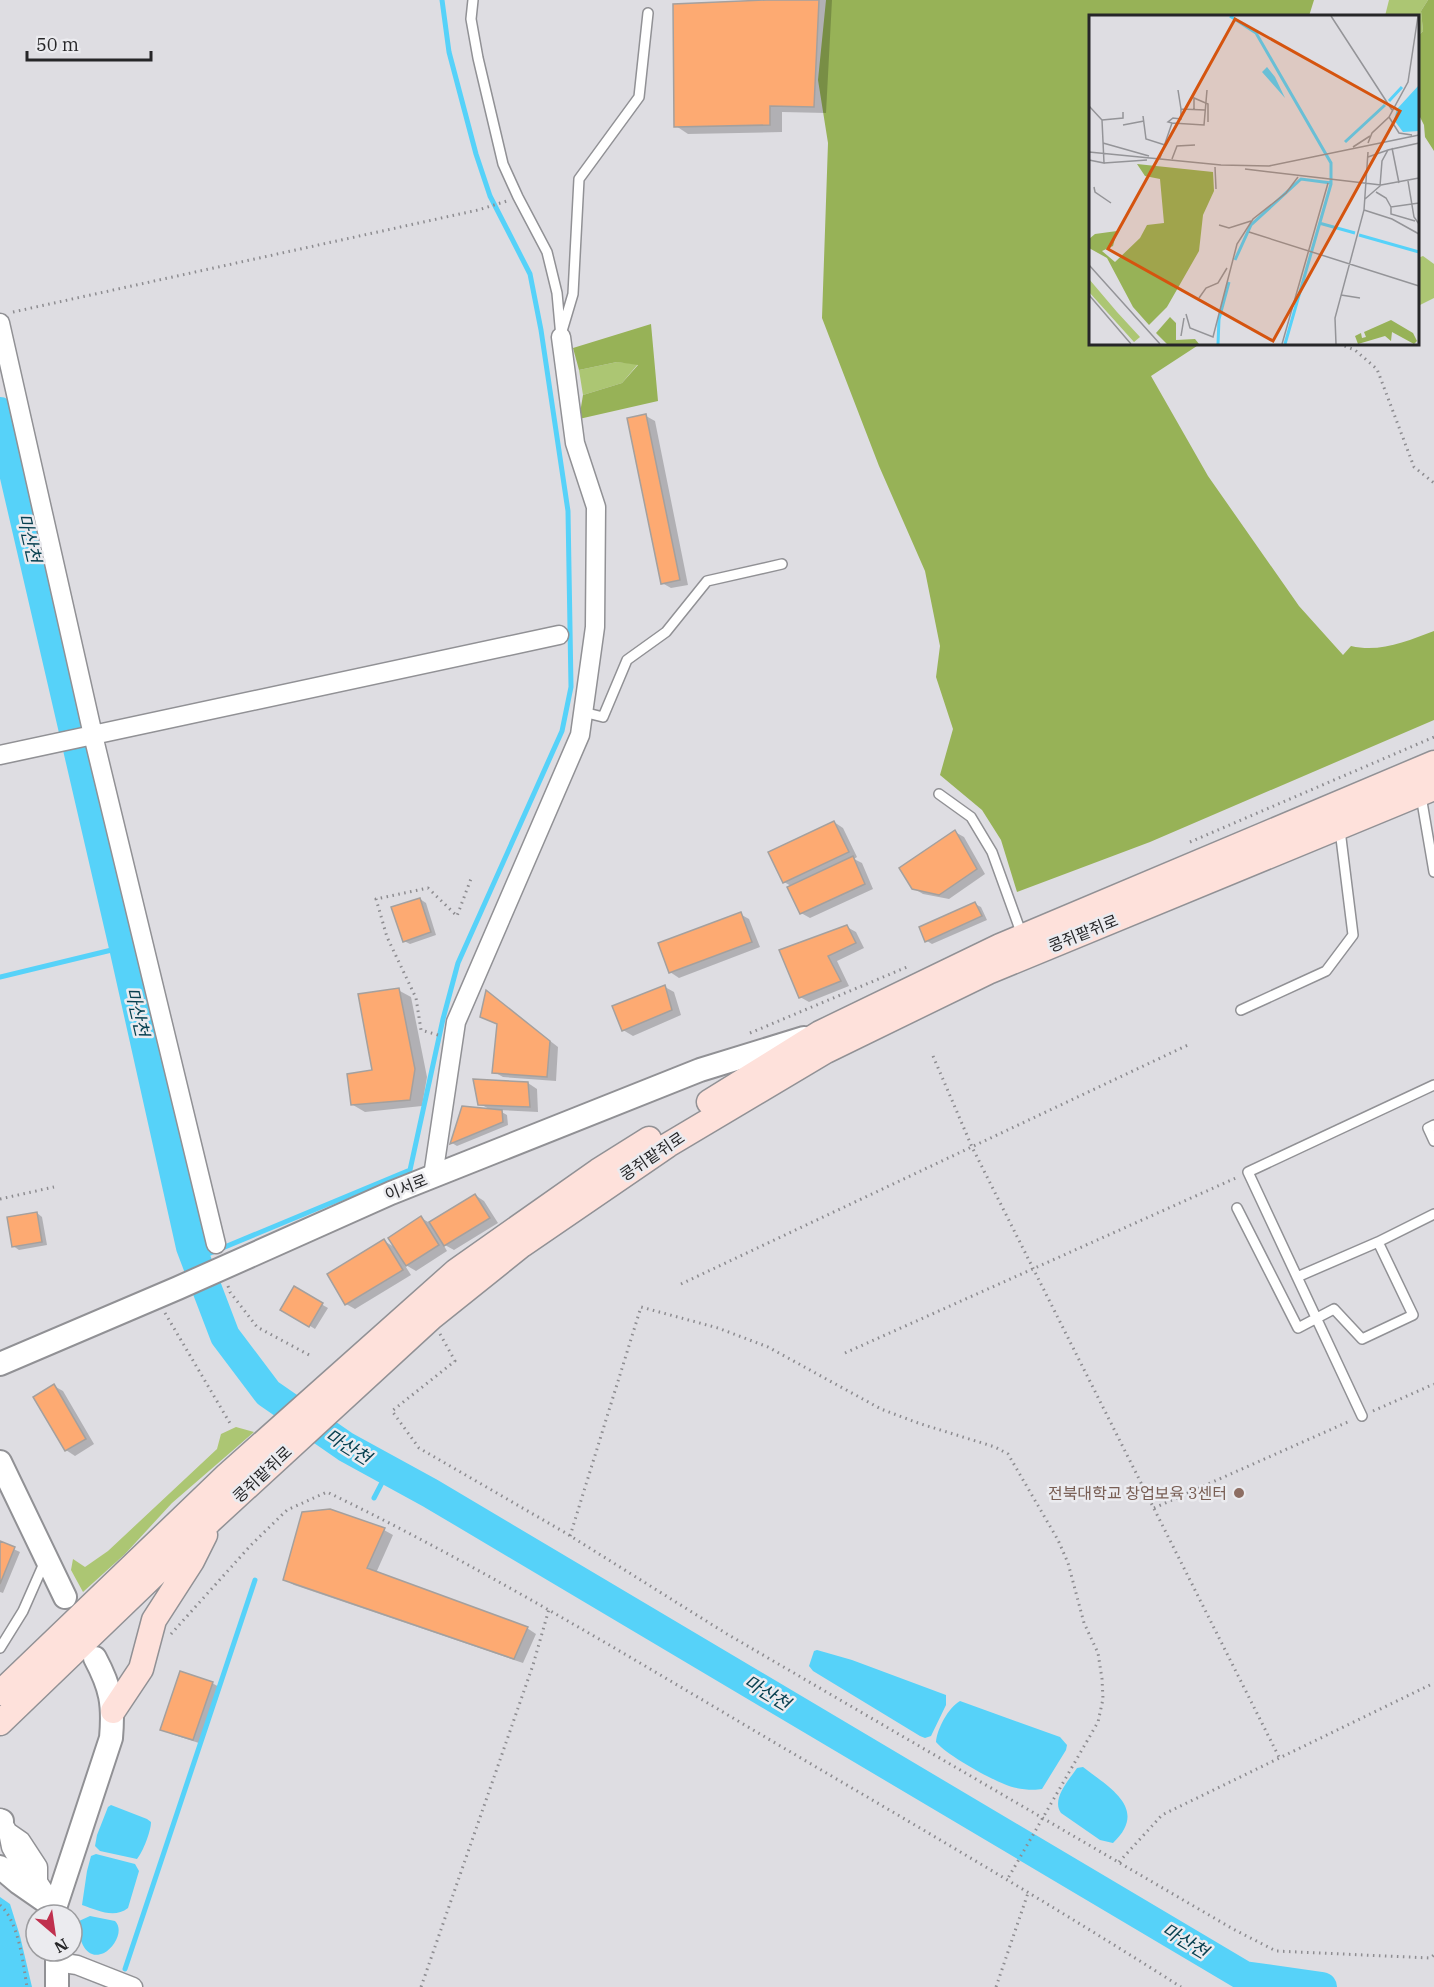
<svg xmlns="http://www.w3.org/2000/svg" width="1434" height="1987" font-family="'IBM Plex Serif','Noto Sans KR',serif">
	<rect width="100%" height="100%" fill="#dedde2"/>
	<!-- green -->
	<path fill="#acc673" d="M1389 0H1428L1421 11 1423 31 1418 36V16H1385Z
		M1423 256 1434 264V298L1418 306V258Z
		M617 362 638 364 622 383 583 395 579 370Z
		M236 1427 254 1432 172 1503 125 1554 83 1592 71 1570 73 1559 85 1567 108 1551 217 1449 221 1434Z"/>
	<!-- forest -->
	<path fill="#97b257" d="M826 0H1314L1309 16H1090V344H1200L1151 376 1208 476 1299 606 1343 655 1351 646C1380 653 1407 641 1434 631V720L1150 842 1017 892 1001 840 982 810 940 775 953 729 936 677 940 646 925 571 879 466 822 318 828 143 818 80Z
		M1428 0H1434V151L1425 137 1424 125 1418 113V36L1423 31 1421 11Z
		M651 324 658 401 579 419 583 395 622 383 638 365 617 362 579 370 573 348Z"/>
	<!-- water -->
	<path fill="#56d2f9" d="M817 1650 852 1660 946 1695V1705L931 1736 925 1738 920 1736 813 1671 809 1666 814 1651Z
		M960 1701 1060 1737 1067 1745 1066 1750 1042 1789C1032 1791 1014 1789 1004 1784 987 1777 948 1756 936 1742 937 1729 948 1708 960 1701Z
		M1083 1767C1110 1788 1149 1809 1113 1843L1100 1840 1061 1813C1051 1799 1069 1780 1077 1768Z
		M111 1805 147 1819 151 1822C151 1831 143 1852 137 1859L100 1851 95 1846 97 1835 108 1807Z
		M96 1854 135 1864 139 1871 128 1908C114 1919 97 1910 82 1905L87 1871 91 1856Z
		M0 1897 10 1904 20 1936 32 1987H0Z
		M90 1916 115 1921C124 1930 115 1947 104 1953 84 1962 77 1935 79 1921Z"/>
	<!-- shadow -->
	<path fill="#0003" d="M768 0H832L826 113 782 112V132L688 134 676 126Z
		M646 416 655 421 688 585 671 588 662 583Z
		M834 822 843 828 857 857 854 859 862 863 873 889 810 918 801 913 791 886 784 882Z
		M955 832 964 837 985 874 949 899 923 894 913 888Z
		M420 899 426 903 436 935 410 944 404 941Z
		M975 904 981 907 987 920 932 944 927 941Z
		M740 914 749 919 760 947 679 978 670 972Z
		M847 927 856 932 864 948 837 961 849 986 809 1002 800 997Z
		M665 987 674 992 681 1015 633 1036 623 1030Z
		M398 990 411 997 427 1077 422 1106 365 1112 353 1105 374 1071Z
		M487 992 558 1047 556 1081 503 1077 494 1072 499 1025Z
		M528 1083 537 1089 538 1112 498 1110 507 1115 508 1125 457 1146 452 1143 491 1110 480 1104Z
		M475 1195 484 1201 498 1223 454 1250 443 1244 447 1251 416 1271 404 1264 411 1275 355 1309 346 1304 384 1241 396 1248 421 1218 430 1223Z
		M37 1213 42 1217 47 1245 19 1250 13 1246Z
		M295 1289 328 1308 315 1329 283 1309Z
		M54 1386 63 1391 94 1444 75 1456 66 1450 35 1397Z
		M384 1530 393 1535 376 1573 527 1628 536 1634 523 1663 294 1585 285 1580Z
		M0 1543 20 1552 3 1593 0 1592Z
		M212 1683 221 1688 202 1744 171 1734 162 1729Z"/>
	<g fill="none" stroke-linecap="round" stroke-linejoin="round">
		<!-- stream -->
		<path stroke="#56d2f9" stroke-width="5" d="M0 977 124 947
			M196 1259 410 1170 443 1019 458 963 562 731 571 687 568 511 541 330 530 274 490 196 476 154 449 52 442 0
			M374 1498 388 1471
			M125 1969 255 1580"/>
		<!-- river -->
		<path stroke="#56d2f9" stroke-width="30" d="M0 412 124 947 191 1247 225 1336 268 1393 346 1447 430 1493 1244 1976 1322 1987"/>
	</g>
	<!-- building -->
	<path fill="#fdaa72" stroke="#a4a09e" stroke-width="1.5" d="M766 0H819L814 107 770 106V125L674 127 673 4Z
		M646 414 680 580 661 584 627 418Z
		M834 821 849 852 783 883 768 852Z
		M955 830 977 869 939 895 912 889 899 868Z
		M853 856 865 884 800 914 787 887Z
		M420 898 431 932 403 942 391 907Z
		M975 902 982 916 925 942 919 927Z
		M741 912 752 942 669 973 658 943Z
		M847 925 856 943 828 956 841 981 799 998 779 950Z
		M665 985 672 1010 622 1031 612 1006Z
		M399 988 415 1069 410 1100 351 1105 347 1074 372 1070 358 994Z
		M486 990 550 1041 547 1077 492 1073 497 1024 480 1017Z
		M473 1079 528 1082 530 1107 478 1105Z
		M462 1106 502 1110 503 1122 450 1144Z
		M475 1194 490 1218 444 1246 429 1222Z
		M37 1212 42 1242 12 1247 7 1217Z
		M421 1216 439 1245 406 1266 388 1238Z
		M384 1239 403 1270 345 1305 327 1274Z
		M294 1286 323 1303 309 1327 280 1310Z
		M54 1384 86 1439 65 1451 33 1397Z
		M330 1509 385 1528 367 1568 528 1627 514 1659 283 1580 302 1512Z
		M0 1541 15 1547 0 1584Z
		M180 1671 213 1682 193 1740 160 1730Z"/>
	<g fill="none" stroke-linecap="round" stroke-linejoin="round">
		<!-- service casing -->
		<g stroke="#919195" stroke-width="12">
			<path id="service" d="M473 0 471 19 478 58 503 164 518 197 547 252 557 293 561 337
				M562 331 573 294 579 179 639 97 648 13
				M583 712 603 717 627 660 666 632 707 581 782 564
				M939 794 971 817 992 852 1022 935
				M1421 796 1434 872
				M1241 1010 1326 971 1353 935 1340 830
				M1434 1125 1428 1128 1434 1141
				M1237 1208 1298 1328 1334 1309 1362 1339 1413 1315 1378 1242
				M1297 1277 1378 1242 1434 1214
				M1362 1416 1248 1172 1434 1085
				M0 1648 23 1611 45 1561"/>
		</g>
		<!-- minor casing -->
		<g stroke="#919195" stroke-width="21">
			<path id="minor" d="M0 323 93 735 216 1244
				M0 755 559 635
				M433 1176 456 1022 580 735 595 627 596 507 575 443 561 337
				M0 1818 8 1832 11 1847 24 1870 38 1882 51 1902
				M8 1832 21 1841 38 1867V1882
				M57 1962 77 1965 133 1987"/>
		</g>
		<!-- tertiary casing -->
		<g stroke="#919195" stroke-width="26">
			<path id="tertiary" d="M0 1364 178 1288 391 1193 700 1070 804 1038
				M0 1462 65 1597
				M0 1821H2
				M0 1867 19 1883 55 1908
				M55 1915V1908L111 1738C114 1704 111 1688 95 1658
				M57 1951V1987"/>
		</g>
		<!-- secondary casing -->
		<g stroke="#919195" stroke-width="27">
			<path id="secondary" d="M709 1102 820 1033 1000 946 1434 763
				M0 1693 227 1475 456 1271 598 1171 649 1139
				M113 1711 141 1669 154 1620 192 1561 205 1535
				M0 1723 210 1521 431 1318 522 1245 668 1145 826 1051 988 972 1434 788"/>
		</g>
		<!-- path -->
		<path stroke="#8d8c90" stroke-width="3" stroke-dasharray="1.5 4.5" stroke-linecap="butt" d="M1418 128V130
			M13 312 478 210 507 201
			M1339 344 1355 350 1377 369 1414 467 1434 483
			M1190 842 1434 737
			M750 1033 907 967
			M438 1035 421 1030 416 998 387 937 376 899 428 888 457 916 472 876
			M933 1056 972 1147 1280 1759
			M0 1199 54 1187
			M681 1284 1190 1044
			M228 1286 230 1292 257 1327 311 1356
			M165 1313 231 1425
			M440 1334 455 1361 392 1411 419 1448 564 1532 727 1634 1233 1929 1276 1951 1430 1958 1434 1955
			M845 1353 1238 1177
			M1373 1411 1434 1384
			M1154 1508 1350 1421
			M570 1536 641 1307 718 1328 768 1347 881 1409 918 1423 995 1447 1008 1454 1058 1540 1068 1563 1084 1623 1098 1653 1102 1679 1103 1699 1098 1722 1007 1880
			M171 1634 251 1545 287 1510 327 1492C476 1564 618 1650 760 1734 901 1817 1043 1899 1181 1987
			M1119 1862 1162 1815 1434 1683
			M0 1905C19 1922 23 1963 27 1987
			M421 1987 533 1665 549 1609
			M996 1987 1028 1893"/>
		<!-- service -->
		<use href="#service" stroke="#fff" stroke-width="9"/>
		<!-- minor -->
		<use href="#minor" stroke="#fff" stroke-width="18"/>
		<!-- tertiary -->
		<use href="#tertiary" stroke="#fff" stroke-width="22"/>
		<!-- secondary -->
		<use href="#secondary" stroke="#fee1db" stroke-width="24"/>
	</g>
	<!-- markers -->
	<circle fill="#8d6e63" stroke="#ebebef" stroke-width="2" cx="1239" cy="1493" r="6"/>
	<g text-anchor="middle" stroke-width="5" stroke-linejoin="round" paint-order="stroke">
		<!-- street labels -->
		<g font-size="16" fill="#262628" stroke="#ebebef">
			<text transform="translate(1083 933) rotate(-22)" y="6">콩쥐팥쥐로</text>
			<text transform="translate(652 1156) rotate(-34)" y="6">콩쥐팥쥐로</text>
			<text transform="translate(406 1187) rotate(-22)" y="6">이서로</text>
			<text transform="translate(262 1474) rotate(-43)" y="6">콩쥐팥쥐로</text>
		</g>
		<!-- education labels -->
		<g font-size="16" fill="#785e54" stroke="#ebebef" text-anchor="end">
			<text x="1227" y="1499">전북대학교 창업보육 3센터</text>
		</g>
		<!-- water labels -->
		<g font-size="18" font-style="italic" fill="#074050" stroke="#ebebef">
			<text transform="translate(29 538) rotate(77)" y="6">마산천</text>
			<text transform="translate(137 1012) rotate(77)" y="6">마산천</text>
			<text transform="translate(348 1447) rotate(32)" y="6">마산천</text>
			<text transform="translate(767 1693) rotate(31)" y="6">마산천</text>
			<text transform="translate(1185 1941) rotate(31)" y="6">마산천</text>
		</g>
	</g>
	<!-- overview -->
	<g transform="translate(1089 15)">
		<rect width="330" height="330" fill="#dedde2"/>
		<path d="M0 264 28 297 51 322 45 327 0 277Z" fill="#acc673"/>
		<path d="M48 149 124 157 125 176 114 200 110 236 78 292 60 310 44 292 18 243 0 233V224L6 219 28 216 24 231 13 236 26 247 51 223 58 210 75 208 71 164 56 161ZM81 302 87 308V325L106 324 110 329H78L67 318ZM302 305 324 318 328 326 325 329 303 317 302 326 296 321 269 329 266 321 272 318 273 323 277 322 275 317Z" fill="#97b257"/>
		<path d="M178 52 186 62 196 83 173 57ZM330 70V116L314 117 305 105 308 94Z" fill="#56d2f9"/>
		<path fill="none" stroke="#56d2f9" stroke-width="3" d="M141 1 167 18 242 148V169L196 329M300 86 313 72M256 127 296 90M230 208 266 218M270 220 330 237M146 245 162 210 212 164 242 168M129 329 130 304 140 267"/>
		<path fill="none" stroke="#949498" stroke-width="1.5" d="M242 1 303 95M89 75 92 94M0 91 13 105 15 148 0 145M105 94V83L119 89V107M54 101 57 124 76 130M300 102 310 118 323 120M13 105 34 103V97M83 108 79 107 84 103 92 104V94L116 95M34 110 55 106M14 128 60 141M279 128 283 118 300 102 319 67 329 1M264 132 281 121M303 133 310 168M0 137 132 150 180 151 330 120M279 142 299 135M71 143 83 108 115 110 118 75M83 144 88 131 106 130M15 148 58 145M126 152 127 174M156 154 292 170 330 163M319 166 325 202 330 209M5 172 6 177 22 188M287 177 297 183 302 192 330 188M276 184 291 171 293 146 299 135 330 128M302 192V199L326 206M275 195 303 204 330 219M130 210 140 213 162 206M160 217 330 271M0 250 71 329M0 280 42 329M252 280 271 283M110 283 117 273 129 268 138 253M97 299 101 313 124 322 148 229 164 204 197 178 209 162M92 321 95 303M193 329 239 168M247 329 246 303 275 195 279 137"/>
		<path fill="#d5540f" fill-opacity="0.15" stroke="#d5540f" stroke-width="3" d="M146 4 311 96 184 326 19 234Z"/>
		<rect width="330" height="330" fill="none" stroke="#262628" stroke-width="3"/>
	</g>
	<!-- north arrow -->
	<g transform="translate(54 1933) rotate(151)"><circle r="28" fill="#ebebef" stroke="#9c9c9f" stroke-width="1.5"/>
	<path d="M0-4.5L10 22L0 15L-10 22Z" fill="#c0304e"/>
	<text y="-9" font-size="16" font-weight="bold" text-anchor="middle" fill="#262628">N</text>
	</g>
	<!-- scale -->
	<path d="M27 51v9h124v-9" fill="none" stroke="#262628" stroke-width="3"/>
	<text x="36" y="51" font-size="18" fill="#262628" stroke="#ebebef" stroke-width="4.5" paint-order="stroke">50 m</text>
</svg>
